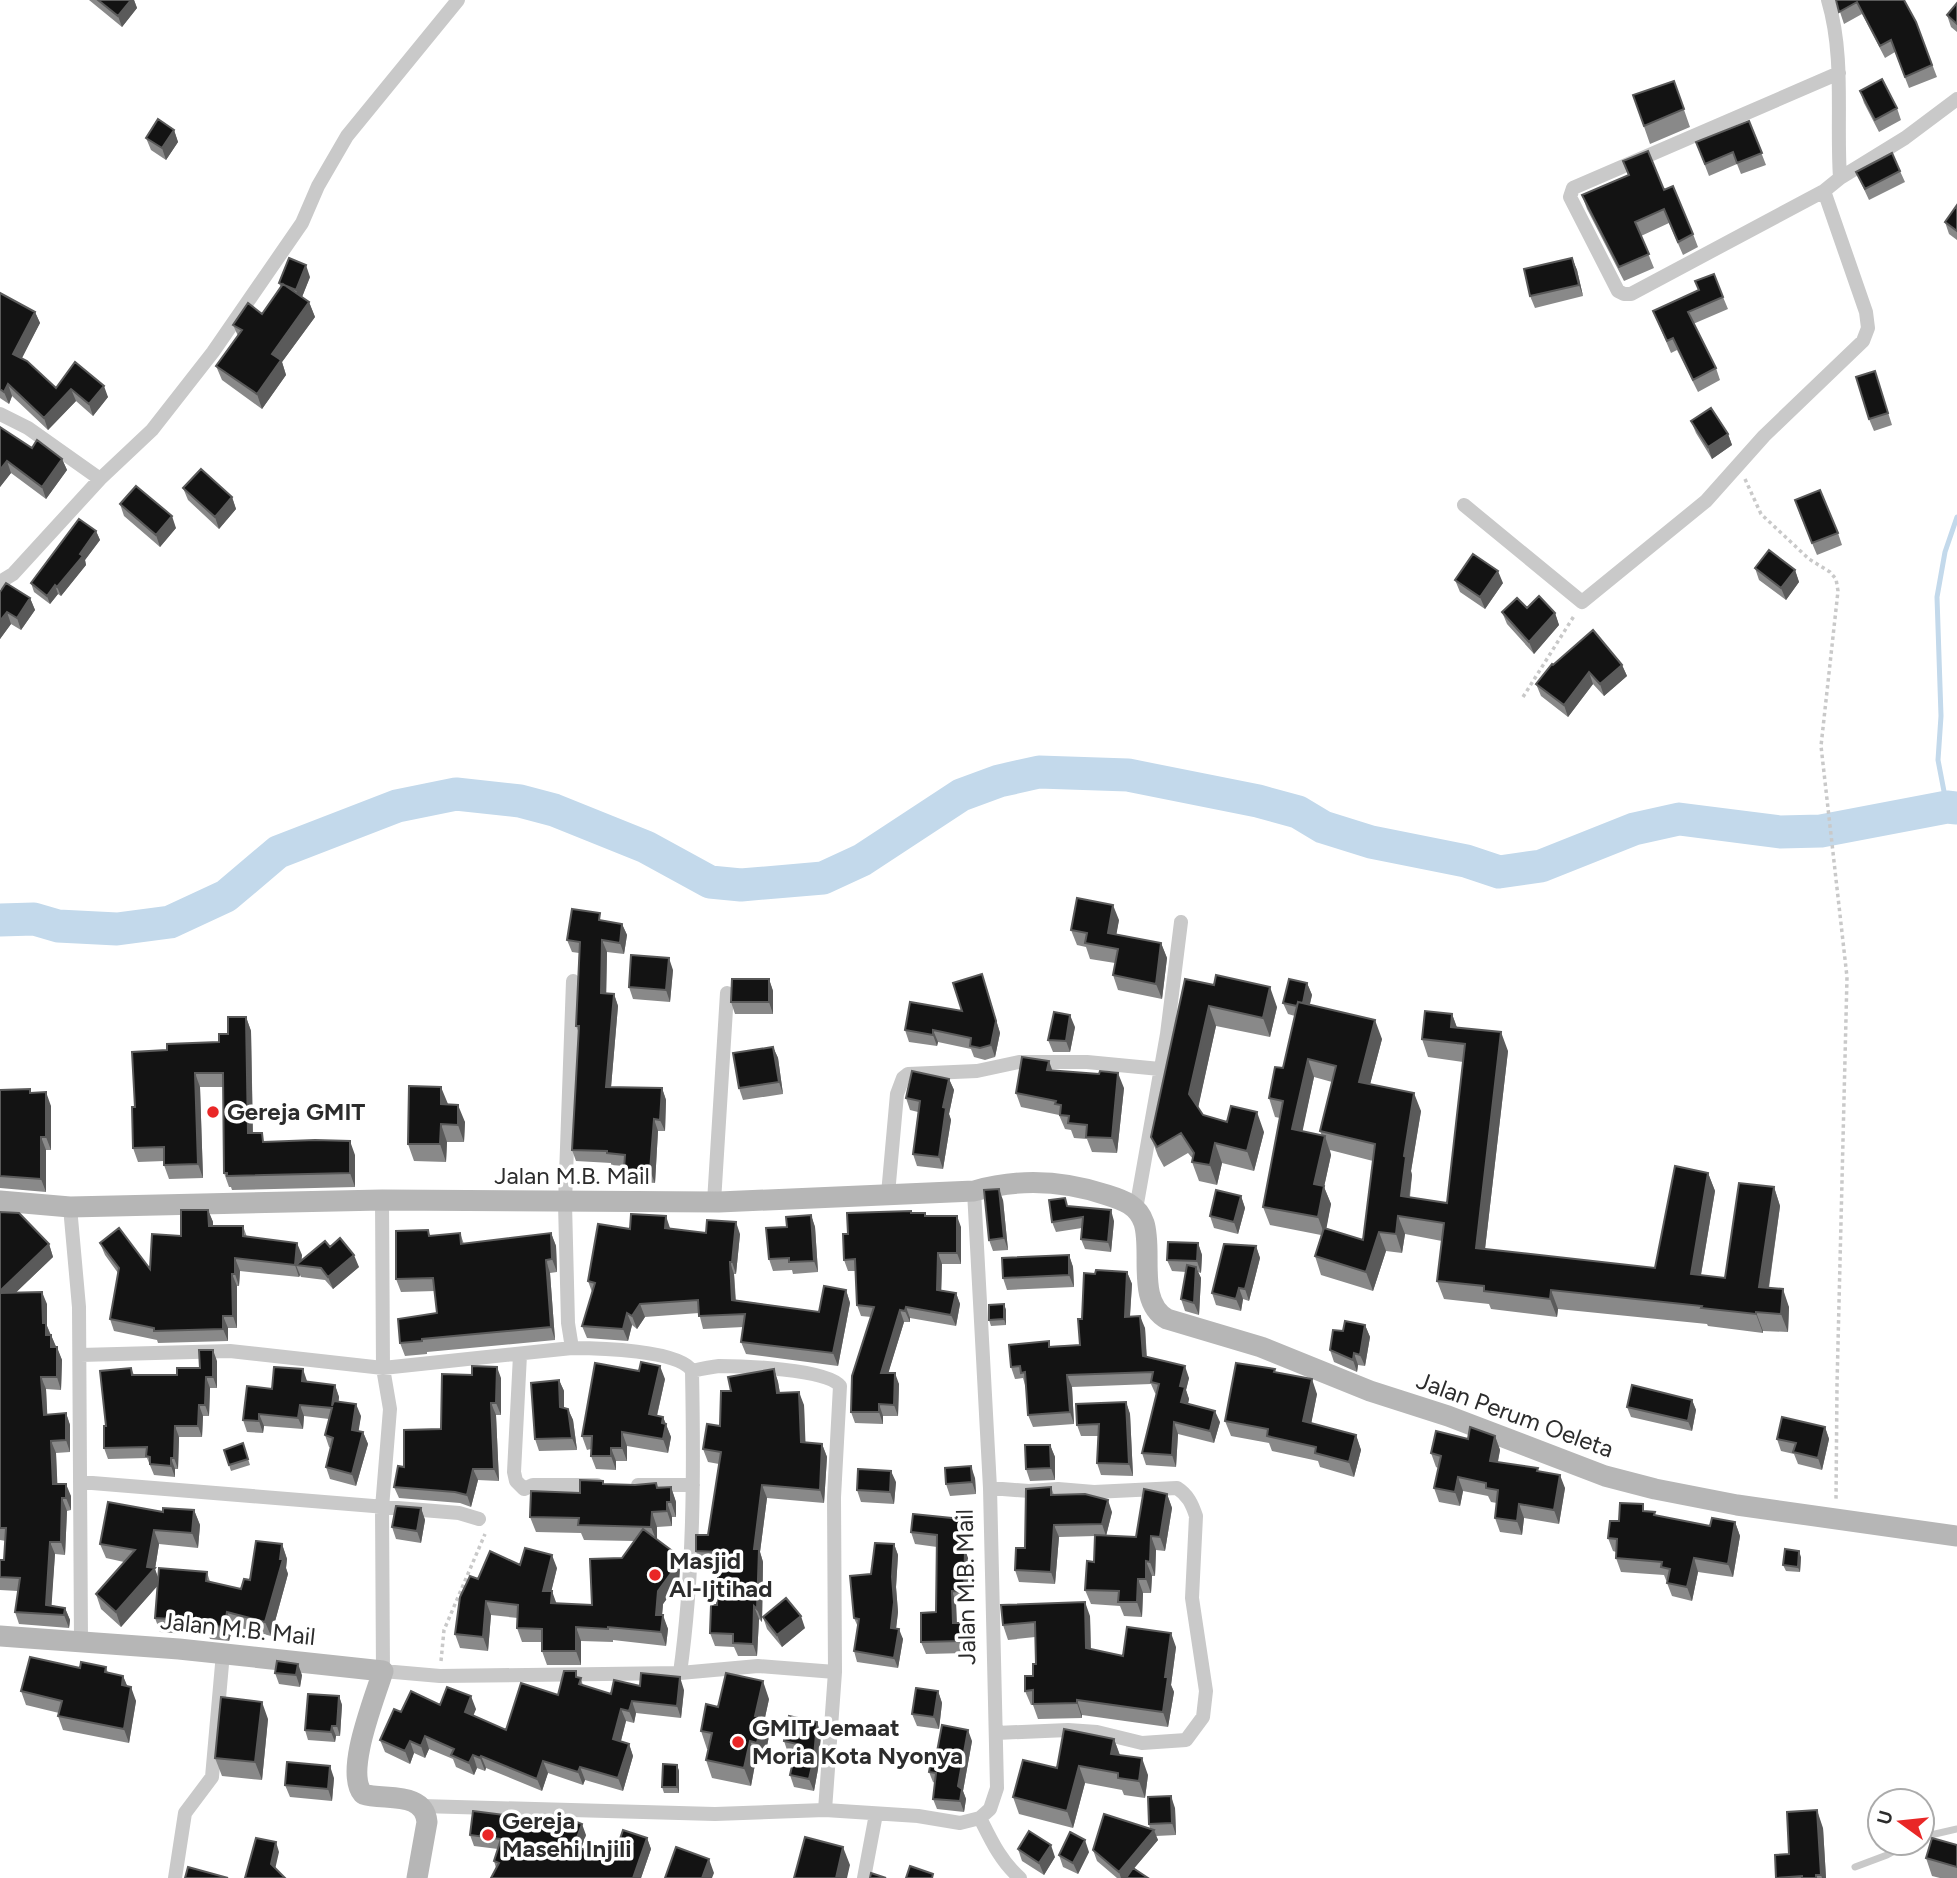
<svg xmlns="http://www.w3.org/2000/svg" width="1957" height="1878" font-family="Figtree,sans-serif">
	<rect width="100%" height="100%" fill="#fff"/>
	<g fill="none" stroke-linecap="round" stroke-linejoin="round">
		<!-- stream -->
		<path stroke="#c3d9eb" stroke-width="5" d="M1947 807 1938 760 1941 716 1937 597 1945 552 1957 517"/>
		<!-- river -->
		<path stroke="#c3d9eb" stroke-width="33" d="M0 920 34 919 58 926 117 929 170 922 226 896 278 852 397 806 456 794 520 801 554 810 646 847 710 882 741 885 823 878 862 860 961 795 999 781 1039 772 1128 775 1258 801 1298 812 1323 827 1371 842 1466 861 1499 872 1541 866 1634 829 1679 819 1780 832 1821 831 1947 807 1957 808"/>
		<!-- path -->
		<path stroke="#c9c9c9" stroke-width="3.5" stroke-dasharray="3.5 3.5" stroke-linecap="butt" d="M1745 479 1761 514 1809 559 1830 572 1836 579 1838 591 1821 746 1847 977 1837 1385 1836 1501
			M1523 697 1574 616
			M441 1661 444 1630 485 1534"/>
		<!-- lane -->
		<path stroke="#c9c9c9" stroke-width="7" d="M1922 1837 1957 1829
			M1855 1867 1887 1855 1910 1843"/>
		<!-- street -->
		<path stroke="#c9c9c9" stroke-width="14" d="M1828 0C1845 57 1836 119 1840 178
			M1839 73 1573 188 1570 197 1618 291 1624 294H1631L1824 191 1840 178 1905 138 1957 99
			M0 414 28 428 100 479
			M1464 505 1582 602 1706 501 1764 436 1863 341 1868 328 1866 312 1824 191
			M0 582 13 574 100 479 152 430 213 352 302 223 318 186 347 136 458 0
			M573 981 565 1203 568 1323 572 1348C597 1348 680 1350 692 1371 694 1472 694 1572 680 1673
			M888 1194 897 1094 903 1078 908 1074 977 1071 1019 1062H1087L1160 1069
			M382 1200 383 1368 390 1409 382 1508 383 1671 440 1676 680 1673 758 1666 835 1672 825 1810 918 1816 960 1823 980 1818 990 1809 997 1788 990 1488 974 1191
			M714 1202 727 993
			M70 1207 79 1307 81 1642
			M1136 1209 1167 1034 1181 922
			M80 1355 230 1351 383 1368 572 1348
			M520 1355 514 1472 516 1481 524 1489 533 1485H597
			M692 1371C701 1369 710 1367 719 1366 742 1366 827 1369 840 1386L834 1497 835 1672
			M80 1482 459 1513 479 1519
			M638 1485H693
			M990 1488 1029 1491 1058 1489 1094 1492 1177 1488C1188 1495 1192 1504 1196 1516L1192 1598 1206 1691 1203 1717 1186 1740 1142 1743 1097 1732 1068 1730 996 1733
			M421 1806 715 1814 825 1810
			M980 1818C991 1840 1001 1862 1020 1878
			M175 1878 185 1813 212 1777 223 1653
			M864 1878 876 1814"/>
		<!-- secondary -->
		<path stroke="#b6b6b6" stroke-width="21" d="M0 1201 70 1207 382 1200 719 1202 974 1191C1019 1178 1062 1180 1107 1195 1123 1200 1138 1205 1144 1223 1153 1251 1136 1302 1167 1319L1261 1347 1370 1391 1448 1416 1605 1476 1655 1489 1737 1505 1957 1536
			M0 1636 179 1649 383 1671C375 1698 344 1772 363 1794 384 1801 424 1790 427 1822L417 1878"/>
	</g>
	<!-- wall -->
	<path fill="#898989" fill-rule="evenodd" d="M89 0H134L137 8 122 27Z
		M1836 0H1904L1916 22 1937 77 1909 88 1895 52 1885 58 1862 14 1844 24Z
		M1957 3V32L1951 27 1947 15Z
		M1674 81 1690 127 1650 144 1633 95Z
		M1860 91 1897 108 1901 120 1879 132 1864 103Z
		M1749 121 1766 165 1741 174 1737 164 1709 176 1696 142Z
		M174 130 178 142 166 160 151 150 146 138Z
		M1623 161 1664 190 1693 234 1698 247 1683 255 1669 223 1641 236 1654 268 1624 281 1587 209 1582 195 1628 175Z
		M1900 171 1905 182 1869 200 1856 172Z
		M1957 205V240L1949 234 1945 222Z
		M1572 258 1577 270 1583 296 1535 308 1530 296Z
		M310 277 302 297 309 302 315 317 282 362 286 375 262 409 222 380 216 366 238 336 233 325 262 314 281 288 279 283Z
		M0 293 35 312 40 323 21 358 56 388 75 362 108 397 93 416 76 401 48 430 12 396 9 404 0 398Z
		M1723 297 1728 309 1693 324 1716 368 1720 380 1698 392 1677 350 1671 353 1653 311Z
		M1875 371 1892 425 1874 431 1869 419Z
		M1691 421 1728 434 1732 445 1712 459 1696 433Z
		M0 427 32 448 62 459 67 470 46 499 11 473 0 487Z
		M183 488 232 497 236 509 219 529 188 500Z
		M120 504 176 528 160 547 124 516Z
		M1799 512 1838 533 1842 545 1817 555Z
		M96 531 100 540 85 560 86 565 61 596 58 594 50 604 34 592 31 583Z
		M1755 568 1795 570 1799 582 1786 600 1759 580Z
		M1455 580 1503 583 1485 609 1460 592Z
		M0 592 30 598 35 610 21 630 11 624 0 639Z
		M1527 608 1555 613 1559 625 1534 654 1507 624 1502 612Z
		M1553 665H1622L1627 676 1604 696 1593 684 1568 717 1541 696 1536 684Z
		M602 920 622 924 627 935 624 954 607 952 606 993 614 994 618 1006 611 1087 662 1088 666 1100 665 1131H658L655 1183 628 1181 624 1169V1166L611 1165V1163L576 1161 572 1150 579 1033 576 1026 579 953 572 952 567 940Z
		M1119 920 1116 934 1161 943 1167 958 1162 999 1118 990 1113 975 1115 963 1090 959 1086 947 1077 945 1071 930Z
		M673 970 670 1002 633 999 629 987Z
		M769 979 773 991V1014H735L731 1002Z
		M1185 979 1277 1007 1270 1037 1216 1026 1198 1107 1203 1115 1264 1132 1254 1171 1222 1163 1217 1185 1199 1181 1192 1162 1193 1159 1188 1153 1164 1167 1158 1156 1151 1137Z
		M1307 983 1312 995 1310 1004 1382 1039 1370 1084 1421 1111 1411 1171 1412 1175 1410 1197 1447 1203 1463 1062 1428 1057 1422 1039 1452 1014 1457 1028 1508 1051 1485 1249 1655 1268 1708 1173 1715 1191 1701 1275 1725 1278 1774 1187 1780 1206 1769 1288 1789 1307 1788 1332 1763 1331V1333L1708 1326 1707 1324 1558 1309 1557 1317 1491 1309 1489 1304 1444 1299 1437 1281 1442 1241 1405 1234 1402 1253 1386 1251 1373 1291 1321 1275 1315 1256 1321 1235 1270 1225 1263 1207 1280 1118 1275 1117 1269 1098 1283 1068 1295 1016 1288 1014 1283 1003ZM1314 1077 1332 1082 1320 1131 1322 1136 1302 1131ZM1330 1150 1373 1161 1363 1240 1326 1228 1331 1204 1324 1187 1331 1155Z
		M986 986 1000 1033 995 1057 985 1060 974 1057 971 1049 938 1042 937 1046 909 1042 905 1030 962 1011Z
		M246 1017 251 1031 253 1133 265 1142 355 1155V1187L232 1190 231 1187H229L224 1173 223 1087H200L203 1178 169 1179 164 1165V1161L138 1162 133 1148 135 1107 167 1050 219 1042Z
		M1075 1027 1070 1052H1053L1048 1040Z
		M773 1047 778 1058 783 1094 743 1100 739 1088Z
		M1052 1071 1124 1088 1117 1153 1092 1152 1087 1139 1074 1138 1071 1130 1065 1129 1059 1115 1021 1107 1016 1093Z
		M949 1079 954 1090 949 1114 951 1120 943 1169 917 1166 913 1154 918 1112 910 1110 906 1098Z
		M0 1090 31 1093 51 1106V1150H46V1192L0 1188Z
		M448 1105 465 1122 464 1142H447L446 1162 414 1161 408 1144Z
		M1241 1196 1245 1208 1238 1234 1214 1228 1210 1216Z
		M1003 1200 1008 1250 993 1251 989 1240Z
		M1068 1207 1114 1221 1111 1252 1085 1249 1081 1239 1082 1228 1056 1232 1052 1222Z
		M208 1210 213 1222V1226H243L247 1237 302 1255 301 1261 330 1247 359 1267 333 1289 325 1280 301 1277 300 1275 299 1277 240 1271 239 1286H237V1328H228V1341L158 1343 157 1340 114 1331 110 1319 118 1273 105 1255 100 1243 150 1269 181 1236Z
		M0 1212 49 1244 53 1257 16 1292 47 1304V1326L62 1360 61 1390 46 1389 47 1415 66 1413 70 1425V1452L56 1453 57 1484 71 1496V1510L67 1511 65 1555 55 1554 51 1605 65 1608 70 1620 69 1628 19 1624 15 1612 18 1591 0 1590V1560H4L6 1541 0 1540Z
		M912 1213H925L926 1216 961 1227V1264H942L941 1290 956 1293 960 1304 956 1326 910 1318V1322H904L888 1373 899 1384 898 1416H883V1424L855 1423 851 1412 871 1317 861 1316 857 1305 855 1271H848L844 1260 848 1234Z
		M811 1215 815 1227 818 1272 793 1274 792 1270 773 1271 769 1259 787 1227Z
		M630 1229H670L706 1233 740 1234 736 1274H734L736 1300 819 1312 846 1290 850 1303 838 1366 746 1354 741 1342 743 1327 703 1329 699 1313 645 1317 637 1329 632 1325 628 1341 587 1338 582 1326 592 1292 588 1281Z
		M428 1230 430 1236 460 1233 464 1244 551 1233 556 1246 557 1272 550 1273 555 1340 427 1352V1354L405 1356 400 1343 437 1313 435 1291 401 1292 396 1279Z
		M1198 1243 1202 1255 1201 1273 1198 1272 1201 1278 1199 1315 1185 1311 1181 1299 1186 1272 1172 1271 1167 1260Z
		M1256 1246 1260 1258 1249 1301 1243 1299 1241 1311 1216 1305 1212 1293Z
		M1069 1255 1073 1267 1074 1287 1007 1290 1003 1278Z
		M1127 1272 1132 1284 1130 1317 1145 1328 1147 1357 1189 1378 1186 1390 1189 1399 1188 1403 1220 1422 1214 1443 1178 1434 1176 1467 1146 1465 1142 1453 1156 1394 1155 1393 1151 1384 1072 1387 1074 1424 1033 1427 1028 1415 1026 1385H1025L1023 1378 1015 1379 1011 1367 1050 1346 1080 1345 1082 1319 1095 1274Z
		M1004 1304 1006 1310V1325L991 1326 989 1320Z
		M1365 1325 1370 1337 1365 1366 1358 1365 1357 1372 1334 1362 1330 1350 1343 1331Z
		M217 1361V1388H210L209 1416H203L202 1437H179L178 1469H175V1477L154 1475 147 1458 108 1459 104 1448 106 1426 131 1368 134 1375H177Z
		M774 1369 778 1382 780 1393 804 1405 805 1442 822 1444 827 1457 824 1503 767 1498 760 1552 763 1562 762 1622 759 1619 757 1656H738L734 1647 715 1646 710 1633 717 1605 718 1564H700L696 1551 708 1535 719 1464 708 1462 703 1449 720 1426 731 1391Z
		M1276 1372 1317 1394 1311 1423 1356 1435 1361 1450 1354 1477 1320 1467 1318 1461 1272 1451 1269 1443 1231 1436 1225 1421Z
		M501 1378V1415H496L499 1481 478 1480 471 1507 460 1503 399 1498 394 1487 404 1467 441 1429Z
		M665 1379 657 1416 663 1417 671 1437 668 1453 627 1446V1461H616V1470L596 1469 591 1456V1449L587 1450 582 1436Z
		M559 1380 564 1391V1408L568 1409 573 1420 577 1450 539 1451 535 1439Z
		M307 1382 335 1385 339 1397 338 1402 361 1416 358 1431 363 1432 368 1444 356 1486 330 1479 326 1467 331 1448 329 1447 325 1435 329 1419 304 1416 303 1429 264 1426 263 1433 247 1432 243 1420 272 1389Z
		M1692 1400 1696 1410 1692 1431 1631 1417 1627 1407Z
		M1126 1402 1130 1414 1133 1476 1101 1475 1097 1463 1098 1436H1081L1077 1425Z
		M1825 1427 1829 1439 1822 1470 1798 1464 1794 1454 1781 1451 1777 1439Z
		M1495 1436 1500 1450 1498 1462 1539 1471 1565 1488 1559 1524 1524 1518 1522 1535 1500 1532 1495 1518 1497 1503 1491 1502 1488 1496 1463 1491 1460 1506 1439 1502 1434 1488 1438 1468 1436 1467 1431 1453 1468 1439Z
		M243 1443 250 1465 231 1471 224 1450Z
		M1050 1445 1055 1457V1480L1030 1481 1026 1469Z
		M975 1478 976 1494 950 1496 946 1484Z
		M603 1481 604 1484 671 1487 676 1502V1517H672V1526L657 1527V1539L680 1567 679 1582 663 1604 662 1615 668 1629 666 1646 613 1640V1642L581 1641V1665H547L542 1651V1642H522L517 1628 518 1618 491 1615 488 1651 460 1648 455 1634 478 1579 520 1565 557 1568 551 1591 556 1603 592 1605 622 1558 634 1541 584 1540 581 1533 536 1532 530 1517Z
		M896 1482 894 1504 861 1502 857 1490Z
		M1051 1487 1054 1495 1112 1512 1106 1536 1136 1537 1167 1494 1172 1508 1165 1551 1156 1550 1155 1576H1152L1151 1593H1143L1142 1617 1124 1616 1120 1606 1091 1604 1085 1590 1094 1562 1095 1536 1059 1537 1055 1584 1019 1582 1015 1570Z
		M421 1508 425 1520 421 1543 396 1539 392 1527Z
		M194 1510 200 1525 198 1548 159 1544 155 1569 158 1578 207 1572 210 1582 241 1589 250 1580 282 1544 287 1559 286 1568 288 1574 271 1636 233 1626 229 1641 210 1639 209 1636 160 1632 155 1618 158 1585 121 1627 101 1609 96 1594 124 1562 106 1558 100 1544 163 1512Z
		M1646 1511 1656 1516 1710 1526 1735 1522 1740 1536 1733 1577 1698 1572 1692 1601 1672 1596 1667 1583V1581L1666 1580 1664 1575 1621 1572 1616 1558V1552L1613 1551 1608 1538 1619 1521Z
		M965 1531 964 1549 969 1561 968 1603H956L957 1623H961L965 1635V1653L926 1654 921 1642 936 1612 937 1547 915 1544 911 1532Z
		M894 1544 898 1555 896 1587 898 1612 896 1628 903 1639 898 1668 857 1662 854 1651 858 1627 854 1618 871 1574Z
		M1801 1557 1800 1572 1786 1571 1783 1565Z
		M1090 1616 1091 1649 1123 1656 1176 1647 1171 1685 1174 1692 1168 1727 1082 1715V1718L1038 1719 1033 1705H1031L1025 1691 1033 1676 1036 1664 1035 1637 1008 1640 1003 1625Z
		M763 1617 805 1628 782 1647 767 1629Z
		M106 1667 108 1673 123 1676 127 1686 136 1701 129 1743 63 1730 58 1716 59 1713 26 1705 21 1691 80 1668Z
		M275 1673 302 1675 300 1687 279 1684Z
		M578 1678H581L583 1686 611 1694 640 1686 684 1690 681 1718 636 1713 634 1723 626 1721 621 1741 629 1744 633 1756 623 1791 585 1780 583 1785 548 1773 542 1791 486 1768 485 1771 477 1768 474 1775 456 1767 453 1759 429 1749 425 1758 414 1753 410 1764 385 1752 380 1740 401 1712 440 1705 476 1709 473 1715 506 1730 558 1695Z
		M938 1691 942 1703 939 1729 917 1726 912 1714Z
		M339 1696 342 1705 340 1736H336L335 1742 308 1740 305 1730Z
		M769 1699 764 1722 769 1736 764 1761 756 1759 751 1786 712 1778 706 1760 708 1749H707L701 1731 718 1707Z
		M268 1719 262 1780 222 1776 215 1758Z
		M821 1734 818 1769 814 1791 794 1787 790 1775 794 1754 788 1753 784 1741Z
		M1114 1739 1120 1755 1148 1775 1145 1798 1124 1795 1122 1790 1085 1783 1073 1828 1019 1814 1013 1797 1057 1768Z
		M972 1741 963 1791 966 1799 964 1812 937 1809 933 1799 935 1783 933 1782 929 1772 936 1757Z
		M677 1765 679 1771V1793H664L662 1787Z
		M334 1778 332 1801 290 1797 285 1785Z
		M1175 1808 1176 1835 1156 1836 1158 1840 1134 1868 1148 1878H1117L1097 1861 1093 1850 1150 1828 1149 1824Z
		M1823 1828 1826 1878H1776L1789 1854Z
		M550 1831 586 1835 581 1849 613 1860 647 1838 651 1849 641 1878H491L496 1868 494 1861 498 1849 474 1846 470 1835Z
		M1957 1845V1878H1940L1932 1876 1926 1858Z
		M1018 1849 1055 1857 1044 1875 1022 1861Z
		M1089 1852 1078 1874 1063 1867 1059 1855Z"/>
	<!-- shaded-wall -->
	<path fill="#5a5a5a" d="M131 0H134L137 8 122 27 118 16Z
		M174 130 178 142 166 160 162 148Z
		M1572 258 1577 270 1583 296 1579 285Z
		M306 265 310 277 300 302 296 290Z
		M309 302 315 317 282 362 286 375 262 409 257 394 272 354Z
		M35 312 40 323 18 366 13 354Z
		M8 384 12 396 9 404 4 392Z
		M104 386 108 397 93 416 89 404Z
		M71 389 76 401 48 430 44 418Z
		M1728 434 1732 445 1712 459 1708 447Z
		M62 459 67 470 46 499 42 487Z
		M7 461 11 473 0 487V470Z
		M232 497 236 509 219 529 215 517Z
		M172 516 176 528 160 547 156 535Z
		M96 531 100 540 85 560 86 565 61 596 57 587Z
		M1795 570 1799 582 1786 600 1781 588Z
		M1498 571 1503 583 1485 609 1480 597Z
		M55 585 58 594 50 604 47 596Z
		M30 598 35 610 21 630 17 618Z
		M7 612 11 624 0 639V621Z
		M1555 613 1559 625 1534 654 1529 642Z
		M1622 665 1627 676 1604 696 1600 684Z
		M1589 672 1593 684 1568 717 1564 705Z
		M1113 905 1119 920 1114 948 1108 933Z
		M622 924 627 935 624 954 620 943Z
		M602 940 607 952 606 1005 601 993Z
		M1161 943 1167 958 1162 999 1156 984Z
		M669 958 673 970 670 1002 666 990Z
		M982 974 1000 1033 995 1057 991 1045Z
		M769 979 773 991V1014L769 1002Z
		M1307 983 1312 995 1306 1019 1302 1007Z
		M1270 987 1277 1007 1270 1037 1263 1018Z
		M614 994 618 1006 610 1099 606 1087Z
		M1209 1006 1216 1026 1197 1113 1189 1094Z
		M1452 1014 1459 1033 1458 1045 1451 1027Z
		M1070 1015 1075 1027 1070 1052 1066 1041Z
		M246 1017 251 1031 253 1147 248 1133Z
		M1375 1020 1382 1039 1366 1100 1359 1082Z
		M933 1030 938 1042 937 1046 933 1035Z
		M1501 1032 1508 1051 1483 1266 1476 1248Z
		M773 1047 778 1058 783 1094 779 1082Z
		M1308 1059 1314 1077 1299 1148 1292 1129Z
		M1049 1061 1054 1075 1047 1070Z
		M195 1073 200 1087 203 1178 198 1164Z
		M1118 1073 1124 1088 1117 1153 1112 1138Z
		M949 1079 954 1090 949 1114 951 1120 943 1169 939 1157 943 1107Z
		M441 1087 448 1104H441Z
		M662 1088 666 1100 665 1131 660 1120Z
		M46 1092 51 1106V1150L46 1137Z
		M1414 1093 1421 1111 1411 1171 1412 1175 1407 1214 1401 1196 1404 1156Z
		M458 1105 465 1122 464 1142 458 1125Z
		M1257 1112 1264 1132 1254 1171 1247 1151Z
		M654 1119 658 1131 655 1183 650 1171Z
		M441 1124 447 1142 446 1162 440 1144Z
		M1325 1136 1331 1155 1324 1187 1331 1204 1325 1236 1318 1217 1314 1184Z
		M41 1137 46 1150V1192L41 1179Z
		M350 1141 355 1155V1187L350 1173Z
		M1215 1143 1222 1163 1217 1185 1210 1165Z
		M1708 1173 1715 1191 1698 1292 1691 1274Z
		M1774 1187 1780 1206 1766 1306 1759 1287Z
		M999 1189 1003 1200 1008 1250 1004 1238Z
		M1241 1196 1245 1208 1238 1234 1234 1222Z
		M208 1210 213 1222V1238L209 1226Z
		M1111 1210 1114 1221 1111 1252 1108 1242Z
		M811 1215 815 1227 818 1272 814 1261Z
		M666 1216 670 1228H665Z
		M957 1216 961 1227V1264L957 1253Z
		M1398 1216 1405 1234 1402 1253 1396 1234Z
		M736 1222 740 1234 736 1274 732 1262Z
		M1379 1232 1386 1251 1373 1291 1366 1272Z
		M551 1233 556 1246 557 1272 552 1259Z
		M297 1243 302 1255 301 1266 296 1265 300 1275 299 1277 295 1265Z
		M1198 1243 1202 1255 1201 1273 1197 1261Z
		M49 1244 53 1257 3 1305 0 1297V1291Z
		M1256 1246 1260 1258 1249 1301 1245 1289Z
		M938 1253 942 1264 941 1301 937 1290Z
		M354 1255 359 1267 333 1289 328 1277Z
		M1069 1255 1073 1267 1074 1287 1069 1275Z
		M235 1258 240 1271 239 1286 235 1274Z
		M546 1260 550 1273 555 1340 551 1327Z
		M730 1262 734 1274 736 1312 732 1300Z
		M1196 1267 1201 1278 1199 1315 1194 1303Z
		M1127 1272 1132 1284 1129 1329 1125 1317Z
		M232 1274 237 1286V1328L233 1316Z
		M1239 1288 1243 1299 1241 1311 1236 1299Z
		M1783 1289 1789 1307 1788 1332 1781 1314Z
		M846 1290 850 1303 838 1366 833 1353Z
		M1551 1290 1558 1309 1557 1317 1550 1299Z
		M42 1292 47 1304V1326L51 1336 50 1347 43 1323Z
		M956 1293 960 1304 956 1326 951 1315Z
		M640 1304 645 1317 637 1329 632 1316Z
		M1004 1304 1006 1310V1325L1004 1319Z
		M906 1307 910 1318V1322L905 1311Z
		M900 1310 904 1322 885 1384 881 1373Z
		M1756 1312 1763 1331V1333L1756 1314Z
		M627 1313 632 1325 628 1341 623 1329Z
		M223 1316 228 1328V1341L223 1329Z
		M1140 1316 1145 1328 1147 1368 1143 1356Z
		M1365 1325 1370 1337 1365 1366 1360 1355Z
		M51 1335 56 1347H51Z
		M57 1347 62 1360 61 1390 57 1377Z
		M213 1350 217 1361V1388L213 1377Z
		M1354 1353 1358 1365 1357 1372 1353 1360Z
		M660 1366 665 1379 654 1428 649 1414Z
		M1185 1366 1189 1378 1186 1390 1189 1399 1186 1413 1181 1402 1180 1386Z
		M497 1367 501 1378V1415L496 1403Z
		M303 1369 307 1381 306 1393 302 1381Z
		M774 1369 778 1382 782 1406 777 1393Z
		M895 1373 899 1384 898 1416 894 1405Z
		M1067 1375 1072 1387 1074 1424 1070 1412Z
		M41 1377 46 1389 48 1428 44 1415Z
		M206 1377 210 1388 209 1416 205 1405Z
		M1312 1379 1317 1394 1309 1435 1303 1421Z
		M559 1380 564 1391V1419L560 1407Z
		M335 1385 339 1397 337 1418 332 1406Z
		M799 1392 804 1405 806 1455 801 1442Z
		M1692 1400 1696 1410 1692 1431 1688 1421Z
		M1126 1402 1130 1414 1133 1476 1129 1464Z
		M491 1403 496 1415 499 1481 494 1469Z
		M356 1404 361 1416 357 1441 352 1430Z
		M879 1404 883 1416V1424L879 1412Z
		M199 1405 203 1416 202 1437 198 1426Z
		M300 1405 304 1416 303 1429 298 1418Z
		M568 1409 573 1420 577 1450 572 1438Z
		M1215 1411 1220 1422 1214 1443 1210 1431Z
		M66 1413 70 1425V1452L66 1440Z
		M259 1414 264 1426 263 1433 259 1421Z
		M663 1417 671 1437 668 1453 663 1439 662 1423Z
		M1174 1422 1178 1434 1176 1467 1172 1455Z
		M175 1426 179 1437 178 1469 174 1458Z
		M1825 1427 1829 1439 1822 1470 1818 1458Z
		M363 1432 368 1444 356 1486 352 1474Z
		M622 1432 627 1446V1461L622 1448Z
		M1356 1435 1361 1450 1354 1477 1349 1462Z
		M1495 1436 1500 1450 1495 1475 1490 1461Z
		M51 1441 56 1453 58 1497 53 1484Z
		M822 1444 827 1457 824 1503 820 1490Z
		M1050 1445 1055 1457V1480L1051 1468Z
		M611 1448 616 1461V1470L611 1456Z
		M171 1458 175 1469V1477L171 1466Z
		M971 1466 975 1478 976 1494 972 1482Z
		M473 1469 478 1480 471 1507 467 1495Z
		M891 1471 896 1482 894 1504 890 1492Z
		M1560 1475 1565 1488 1559 1524 1554 1510Z
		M1458 1477 1463 1491 1460 1506 1455 1492Z
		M66 1484 71 1496V1510L66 1498Z
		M762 1485 767 1498 760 1552 763 1562 762 1622 757 1609 754 1549Z
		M671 1487 676 1502V1517L671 1502Z
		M1167 1494 1172 1508 1165 1551 1160 1537Z
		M62 1498 67 1511 65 1555 61 1542Z
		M1108 1500 1112 1512 1106 1536 1102 1524Z
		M667 1502 672 1517V1526L667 1511Z
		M1519 1504 1524 1518 1522 1535 1517 1521Z
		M421 1508 425 1520 421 1543 417 1531Z
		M194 1510 200 1525 198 1548 192 1533Z
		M652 1512 657 1527V1542L651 1527Z
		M961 1519 965 1531 962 1561 958 1549Z
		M1735 1522 1740 1536 1733 1577 1728 1564Z
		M1054 1525 1059 1537 1055 1584 1051 1572Z
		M154 1530 159 1544 155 1569 160 1583 121 1627 116 1612 147 1567Z
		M1151 1536 1156 1550 1155 1576 1150 1562Z
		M50 1542 55 1554 51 1614 46 1605Z
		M282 1544 287 1559 286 1568 288 1574 271 1636 265 1622 280 1559Z
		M894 1544 898 1555 896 1587 898 1612 895 1638 891 1628 892 1577Z
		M965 1549 969 1561 968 1603 964 1592Z
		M1799 1551 1801 1557 1800 1572 1798 1567Z
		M675 1553 680 1567 679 1582 663 1604 661 1628 656 1615 658 1591Z
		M552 1555 557 1568 548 1605 543 1591Z
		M1694 1558 1698 1572 1692 1601 1687 1587Z
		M1146 1561 1152 1576 1151 1593 1146 1579Z
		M1138 1579 1143 1593 1142 1617 1137 1602Z
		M552 1591 557 1605 551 1603Z
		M952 1591 956 1603 957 1635 953 1623Z
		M486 1601 491 1615 488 1651 483 1637Z
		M1085 1602 1090 1616 1091 1663 1086 1648Z
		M754 1606 759 1619 757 1656 753 1644Z
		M65 1608 70 1620 69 1628 64 1615Z
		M227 1612 233 1626 229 1641 224 1627Z
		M663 1615 668 1629 666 1646 661 1632Z
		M801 1616 805 1628 782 1647 777 1635Z
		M961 1623 965 1635V1653L961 1641Z
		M576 1627 581 1641V1665L576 1651Z
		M899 1629 903 1639 898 1668 894 1658Z
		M1171 1633 1176 1647 1171 1685 1174 1692 1168 1727 1163 1712 1165 1677Z
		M298 1664 302 1675 300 1687 296 1675Z
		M123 1676 129 1690 122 1685Z
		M680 1677 684 1690 681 1718 677 1706Z
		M763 1681 769 1699 764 1722 769 1736 764 1761 757 1743 755 1716Z
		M131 1687 136 1701 129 1743 124 1729Z
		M938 1691 942 1703 939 1729 934 1717Z
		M339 1696 342 1705 340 1736 337 1726Z
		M471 1696 476 1709 470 1724 465 1712Z
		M1077 1700 1082 1715V1718L1077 1703Z
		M632 1701 636 1713 634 1723 629 1711Z
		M262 1702 268 1719 262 1780 255 1762Z
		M621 1709 626 1721 618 1752 613 1739Z
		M817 1722 821 1734 818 1769 814 1791 809 1779Z
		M332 1726 336 1736 335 1742 331 1732Z
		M968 1730 972 1741 963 1791 966 1799 964 1812 960 1801 958 1786Z
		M425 1736 429 1749 425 1758 421 1746Z
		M1114 1739 1120 1756 1111 1754Z
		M410 1741 414 1753 410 1764 405 1751Z
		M750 1741 756 1759 751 1786 744 1768Z
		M629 1744 633 1756 623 1791 618 1778Z
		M473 1755 477 1768 474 1775 469 1763Z
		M481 1756 486 1768 485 1771 480 1758Z
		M1142 1758 1148 1775 1145 1798 1139 1781Z
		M543 1761 548 1773 542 1791 537 1779Z
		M677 1765 679 1771V1793L677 1787Z
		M330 1766 334 1778 332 1801 328 1789Z
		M1079 1766 1085 1783 1073 1828 1067 1811Z
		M580 1767 585 1780 583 1785 578 1772Z
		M1171 1796 1175 1808 1176 1835 1172 1823Z
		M1817 1810 1823 1828 1826 1878H1822L1821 1875Z
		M582 1824 586 1835 578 1857 574 1846Z
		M1154 1830 1158 1840 1126 1878H1121L1119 1872Z
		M647 1838 651 1849 641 1878H633Z
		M1085 1840 1089 1852 1078 1874 1073 1863Z
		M276 1842 279 1852 274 1874 271 1864Z
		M1051 1845 1055 1857 1044 1875 1039 1863Z
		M843 1847 850 1865 847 1878H836Z
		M709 1859 714 1873 712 1878H702Z"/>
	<!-- building -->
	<path fill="#131313" stroke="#5a5a5a" stroke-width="2" d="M98 0H131L118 16Z
		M1836 0H1904L1916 22 1932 65 1905 77 1891 40 1880 46 1857 2 1839 12Z
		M1957 3V24L1947 15Z
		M1882 79 1897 108 1875 120 1860 91Z
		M1674 81 1684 109 1644 126 1633 95Z
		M158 119 174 130 162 148 146 138Z
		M1749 121 1762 153 1737 163 1733 152 1705 164 1696 142Z
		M1648 151 1664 190 1673 186 1693 234 1678 242 1664 209 1635 222 1649 254 1619 267 1582 195 1629 175 1623 161Z
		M1892 153 1900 171 1865 189 1856 172Z
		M1957 205V231L1945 222Z
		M289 258 306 265 296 290 279 283Z
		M1572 258 1579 285 1530 296 1524 269Z
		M1714 274 1723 297 1688 312 1716 368 1693 380 1673 338 1667 341 1653 311 1699 290 1695 281Z
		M283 284 309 302 272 354 281 360 257 394 216 366 242 330 233 325 248 303 262 314Z
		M0 293 35 312 13 354 27 361 56 388 75 362 104 386 89 404 71 389 44 418 8 384 4 392 0 389Z
		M1875 371 1888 413 1869 419 1856 377Z
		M1711 408 1728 434 1708 447 1691 421Z
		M0 427 32 448 37 440 62 459 42 487 7 461 0 470Z
		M201 469 232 497 215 517 183 488Z
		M136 486 172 516 156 535 120 504Z
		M1820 490 1838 533 1812 543 1795 500Z
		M79 519 96 531 80 554 83 556 57 587 55 585 47 596 31 583Z
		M1769 550 1795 570 1781 588 1755 568Z
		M1473 554 1498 571 1480 597 1455 580Z
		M6 583 30 598 17 618 7 612 0 621V592Z
		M1539 596 1555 613 1529 642 1502 612 1517 598 1527 608Z
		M1593 630 1622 665 1600 684 1589 672 1564 705 1536 684 1552 664 1553 665Z
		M1077 898 1113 905 1108 933 1161 943 1156 984 1113 975 1118 949 1085 943 1087 933 1071 930Z
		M572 909 600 913 599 920 622 924 620 943 602 940 601 993 614 994 606 1087 662 1088 660 1120 654 1119 650 1171 624 1169 625 1155 607 1153V1151L572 1150 579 1026H576L580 942 567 940Z
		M631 955 669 958 666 990 629 987Z
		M982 974 996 1021 991 1045 980 1048 970 1046 971 1038 933 1030V1035L905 1030 910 1002 962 1011 953 983Z
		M1216 975 1270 987 1263 1018 1209 1006 1189 1094 1203 1115 1227 1122 1231 1106 1257 1112 1247 1151 1215 1143 1210 1165 1192 1162 1194 1153 1181 1133 1157 1147 1151 1137 1185 979 1214 985Z
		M732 979H769V1002H731Z
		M1289 979 1307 983 1303 1003 1298 1002 1297 1006 1283 1003Z
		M1298 1002 1375 1020 1359 1082 1414 1093 1404 1156 1406 1157 1401 1196 1447 1203 1465 1044 1422 1039 1425 1011 1452 1014 1451 1027 1501 1032 1476 1248 1655 1268 1675 1166 1708 1173 1691 1274 1725 1278 1739 1183 1774 1187 1759 1287 1783 1289 1781 1314 1756 1312V1314L1701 1308 1702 1306 1551 1290 1550 1299 1484 1291V1286L1437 1281 1444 1223 1398 1216 1396 1234 1379 1232 1366 1272 1315 1256 1324 1228 1363 1240 1375 1144 1320 1131 1336 1066 1308 1059 1292 1129 1325 1136 1314 1184 1324 1186 1318 1217 1263 1207 1283 1101 1269 1098 1275 1067 1283 1068Z
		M1054 1012 1070 1015 1066 1041 1048 1040Z
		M228 1017H246L248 1133H262L263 1142 315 1140 350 1141V1173L227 1176V1173H224L223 1073H195L198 1164 164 1165V1147L133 1148 132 1107H135L132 1052 167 1050V1044L219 1042V1034H228Z
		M773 1047 779 1082 739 1088 733 1053Z
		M1022 1057 1049 1061 1047 1070 1099 1074 1100 1071 1118 1073 1112 1138 1086 1137 1087 1125 1068 1123 1069 1116 1060 1115 1061 1105 1055 1104 1056 1101 1016 1093Z
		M912 1071 949 1079 943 1107 946 1108 939 1157 913 1154 920 1101 906 1098Z
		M409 1086 441 1087V1104L458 1105V1125L441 1124 440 1144H408Z
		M30 1089V1093L46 1092V1137H41V1179L0 1176V1090Z
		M999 1189 1004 1238 989 1240 984 1190Z
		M1216 1190 1241 1196 1234 1222 1210 1216Z
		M1065 1198 1067 1206 1111 1210 1108 1242 1081 1239 1083 1217 1052 1222 1049 1200Z
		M181 1210H208L209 1226H243V1236L297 1243 295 1265 235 1258V1274H232L233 1316H223V1329L154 1331V1328L110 1319 119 1268 100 1243 119 1228 150 1269 152 1234 181 1236Z
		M911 1211V1213H925V1216H957V1253H938L937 1290 956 1293 951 1315 906 1307 905 1311 900 1310 881 1373H895L894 1405 879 1404V1412H851L852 1376 874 1307 857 1305 855 1259 844 1260 843 1234H848L847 1213Z
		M0 1212 19 1213 49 1244 0 1291Z
		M631 1214 666 1216 665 1228 706 1233 707 1220 736 1222 732 1262H730L732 1300 819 1312 824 1286 846 1290 833 1353 741 1342 745 1314 699 1316 698 1300 640 1304 632 1316 627 1313 623 1329 582 1326 595 1283 588 1281 598 1224 630 1229Z
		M811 1215 814 1261 789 1262V1258L769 1259 766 1228 787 1227 786 1217Z
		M428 1230 429 1236 460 1233 461 1244 551 1233 552 1259 546 1260 551 1327 422 1339V1341L400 1343 398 1319 437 1313 433 1278 396 1279V1231Z
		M340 1238 354 1255 328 1277 321 1268 296 1265 325 1241 330 1247Z
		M1168 1242 1198 1243 1197 1261 1167 1260Z
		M1224 1244 1256 1246 1245 1289 1239 1288 1236 1299 1212 1293Z
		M1069 1255V1275L1003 1278 1002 1258Z
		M1187 1265 1196 1267 1194 1303 1181 1299Z
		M1096 1270 1127 1272 1125 1317 1140 1316 1143 1356 1185 1366 1180 1386 1185 1387 1181 1402 1215 1411 1210 1431 1174 1422 1172 1455 1142 1453 1159 1384 1151 1382 1153 1372 1067 1375 1070 1412 1028 1415 1025 1372 1021 1373 1020 1366 1011 1367 1009 1345 1049 1341V1347L1080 1345 1078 1319H1082L1084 1273 1095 1274Z
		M42 1292 43 1323H46V1335H51V1347H57V1377H41L44 1415 66 1413V1440L51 1441 53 1484H66V1498H62L61 1542H50L46 1605 65 1608 64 1615 15 1612 20 1578 0 1577V1560H4L6 1528H0V1293Z
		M1004 1304V1319L989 1320V1305Z
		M1345 1321 1365 1325 1360 1355 1354 1353 1353 1360 1330 1350 1333 1330 1343 1331Z
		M199 1350H213V1377H206L205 1405H199L198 1426H175L174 1458H171V1466L150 1464V1457L146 1456 147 1447 104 1448V1426H106L100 1371 131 1368 132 1375H177V1368H200Z
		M641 1362 660 1366 649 1414 663 1417 662 1423 666 1424 663 1439 622 1432V1448H611V1456H591L592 1436H582L595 1363 639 1371Z
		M1236 1363 1275 1369 1274 1372 1312 1379 1303 1421 1356 1435 1349 1462 1315 1453 1316 1447 1267 1436 1268 1429 1225 1421Z
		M472 1366 497 1367 496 1403H491L494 1469H473L467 1495 455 1492 394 1487 398 1466 404 1467V1430L441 1429 442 1374 472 1375Z
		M274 1367 303 1369 302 1381 335 1385 332 1406 334 1401 356 1404 352 1430 363 1432 352 1474 326 1467 333 1438 325 1435 332 1408 300 1405 298 1418 259 1414V1421L243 1420 247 1386 272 1389Z
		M774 1369 777 1393 799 1392 801 1442 822 1444 820 1490 762 1485 754 1549H759L757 1609 754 1606 753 1644 733 1643V1634L710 1633 711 1605H717L719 1552 696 1551V1535H708L721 1452 703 1449 707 1424 720 1426 721 1391H731L728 1377Z
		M559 1380 560 1407 568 1409 572 1438 535 1439 531 1383Z
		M1632 1385 1692 1400 1688 1421 1627 1407Z
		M1126 1402 1129 1464 1097 1463 1099 1424 1077 1425 1076 1404Z
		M1782 1417 1825 1427 1818 1458 1793 1452 1796 1443 1777 1439Z
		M1470 1427 1495 1436 1490 1461 1538 1468 1537 1471 1560 1475 1554 1510 1519 1504 1517 1521 1495 1518 1498 1490 1486 1488V1483L1458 1477 1455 1492 1434 1488 1441 1456 1431 1453 1436 1431 1468 1439Z
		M243 1443 248 1459 229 1465 224 1450Z
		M1025 1445H1050L1051 1468 1026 1469Z
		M971 1466 972 1482 946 1484 945 1468Z
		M858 1469 891 1471 890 1492 857 1490Z
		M580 1480 603 1481V1484L635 1485 656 1483 657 1488 671 1487V1502H667V1511L652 1512 651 1527 578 1525 579 1518 530 1517 531 1491 580 1493Z
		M1051 1487V1495L1085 1494 1108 1500 1102 1524 1054 1525 1051 1572 1015 1570 1016 1548H1025L1026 1489Z
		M1144 1489 1167 1494 1160 1537 1151 1536 1150 1562 1146 1561V1579H1138L1137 1602H1118L1119 1591 1085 1590 1087 1561 1094 1562 1095 1535 1136 1537Z
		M108 1502 163 1512V1508L194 1510 192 1533 154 1530 147 1567 155 1568 116 1612 96 1594 135 1550 100 1544Z
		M1620 1503 1643 1504V1511L1655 1512 1654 1515 1710 1526 1712 1518 1735 1522 1728 1564 1694 1558 1687 1587 1667 1583 1670 1569 1661 1567 1662 1562 1616 1558 1617 1539 1608 1538 1610 1521H1619Z
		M396 1506 421 1508 417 1531 392 1527Z
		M913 1514 961 1519 958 1549H965L964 1592 952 1591 953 1623H961V1641L921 1642V1613L936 1612 937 1535 911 1532Z
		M643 1529 675 1553 674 1569 658 1591 656 1615H663L661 1632 608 1627V1629L576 1627V1651H542V1629L517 1628 518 1605 486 1601 483 1637 455 1634 460 1597 470 1576 478 1579 490 1551 520 1565 525 1548 552 1555 543 1591H552L551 1603 592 1605 590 1559 622 1558Z
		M256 1541 282 1544 280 1559H283L265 1622 227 1612 224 1627 205 1625V1621L155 1618 159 1568 207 1572 206 1581 241 1589 244 1579 250 1580Z
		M875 1543 894 1544 892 1577 894 1602 891 1628 899 1629 894 1658 854 1651 859 1619 854 1618 850 1576 871 1574Z
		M1785 1549 1799 1551 1798 1567 1783 1565Z
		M786 1598 801 1616 777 1635 763 1617Z
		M1085 1602 1086 1648 1123 1656 1127 1627 1171 1633 1165 1677H1168L1163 1712 1077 1700V1703L1033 1704V1690L1025 1691V1676H1033V1664H1036L1035 1622 1003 1625 1001 1605Z
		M30 1657 80 1668 81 1662 106 1667 105 1672 123 1676 122 1685 131 1687 124 1729 58 1716 62 1701 21 1691Z
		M277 1661 298 1664 296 1675 275 1673Z
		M564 1671H576V1677L581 1678 579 1684 611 1694 614 1680 640 1686 641 1673 680 1677 677 1706 632 1701 629 1711 621 1709 613 1739 629 1744 618 1778 580 1767 578 1772 543 1761 537 1779 481 1756 480 1758 473 1755 469 1763 451 1755 454 1749 425 1736 421 1746 410 1741 405 1751 380 1740 394 1709 401 1712 411 1691 440 1705 447 1687 471 1696 465 1712 506 1730 521 1683 558 1695Z
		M726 1673 763 1681 755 1716 763 1718 757 1743 750 1741 744 1768 706 1760 712 1733 701 1731 706 1704 718 1707Z
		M916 1688 938 1691 934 1717 912 1714Z
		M308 1694 339 1696 337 1726H332L331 1732 305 1730Z
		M221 1697 262 1702 255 1762 215 1758Z
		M789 1716 817 1722 814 1757 809 1779 790 1775 797 1744 784 1741Z
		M942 1725 968 1730 958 1786 962 1789 960 1801 933 1799 936 1773 929 1772 932 1756 936 1757Z
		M1064 1729 1114 1739 1111 1754 1142 1758 1139 1781 1118 1778V1773L1079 1766 1067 1811 1013 1797 1023 1760 1057 1768Z
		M287 1762 330 1766 328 1789 285 1785Z
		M663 1764 677 1765V1787H662Z
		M1171 1796 1172 1823 1149 1824 1148 1797Z
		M1817 1810 1821 1875H1816V1878H1802V1876L1776 1878 1775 1855 1789 1854 1787 1812Z
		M473 1811 504 1815 550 1831 557 1814 582 1824 574 1846 613 1860 623 1830 647 1838 633 1878H491L499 1863 494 1861 501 1839 470 1835Z
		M1104 1814 1154 1830 1119 1872 1093 1850Z
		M1029 1831 1051 1845 1039 1863 1018 1849Z
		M1070 1832 1085 1840 1073 1863 1059 1855Z
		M805 1837 843 1847 836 1878H794Z
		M256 1838 276 1842 271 1864 285 1878H245Z
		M1932 1838 1957 1845V1867L1926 1858Z
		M676 1847 709 1859 702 1878H665Z
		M910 1866 933 1874 932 1878H906Z
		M188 1867 228 1878H185Z
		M1133 1868 1148 1878H1126Z
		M871 1873 886 1878H870Z"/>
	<!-- markers -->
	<g fill="#e92727" stroke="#fff" stroke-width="2.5">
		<circle cx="213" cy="1112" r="7"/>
		<circle cx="655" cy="1575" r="7"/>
		<circle cx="738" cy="1742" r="7"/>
		<circle cx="488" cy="1835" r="7"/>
	</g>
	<g text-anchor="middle" stroke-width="7" stroke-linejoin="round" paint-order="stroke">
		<!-- poi labels -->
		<g font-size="24" font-weight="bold" fill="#2c2c2c" stroke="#fff" text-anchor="start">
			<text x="227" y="1120">Gereja GMIT</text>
			<text x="669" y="1569">Masjid<tspan x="669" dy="28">Al-Ijtihad</tspan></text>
			<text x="752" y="1736">GMIT Jemaat<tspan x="752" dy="28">Moria Kota Nyonya</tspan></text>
			<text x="502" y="1829">Gereja<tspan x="502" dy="28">Masehi Injili</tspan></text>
		</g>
		<!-- street labels -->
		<g font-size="24" fill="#2c2c2c" stroke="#fff">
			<text x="572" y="1184">Jalan M.B. Mail</text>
			<text transform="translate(1515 1415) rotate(20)" y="8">Jalan Perum Oeleta</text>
			<text transform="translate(966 1587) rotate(-91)" y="8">Jalan M.B. Mail</text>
			<text transform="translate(238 1629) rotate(6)" y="8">Jalan M.B. Mail</text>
		</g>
	</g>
	<!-- north arrow -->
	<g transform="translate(1901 1822) rotate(285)"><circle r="33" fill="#ffffff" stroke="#ababab" stroke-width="2"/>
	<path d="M0-5L12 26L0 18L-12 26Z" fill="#e92727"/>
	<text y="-10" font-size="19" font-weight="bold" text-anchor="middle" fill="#2c2c2c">U</text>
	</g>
</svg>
